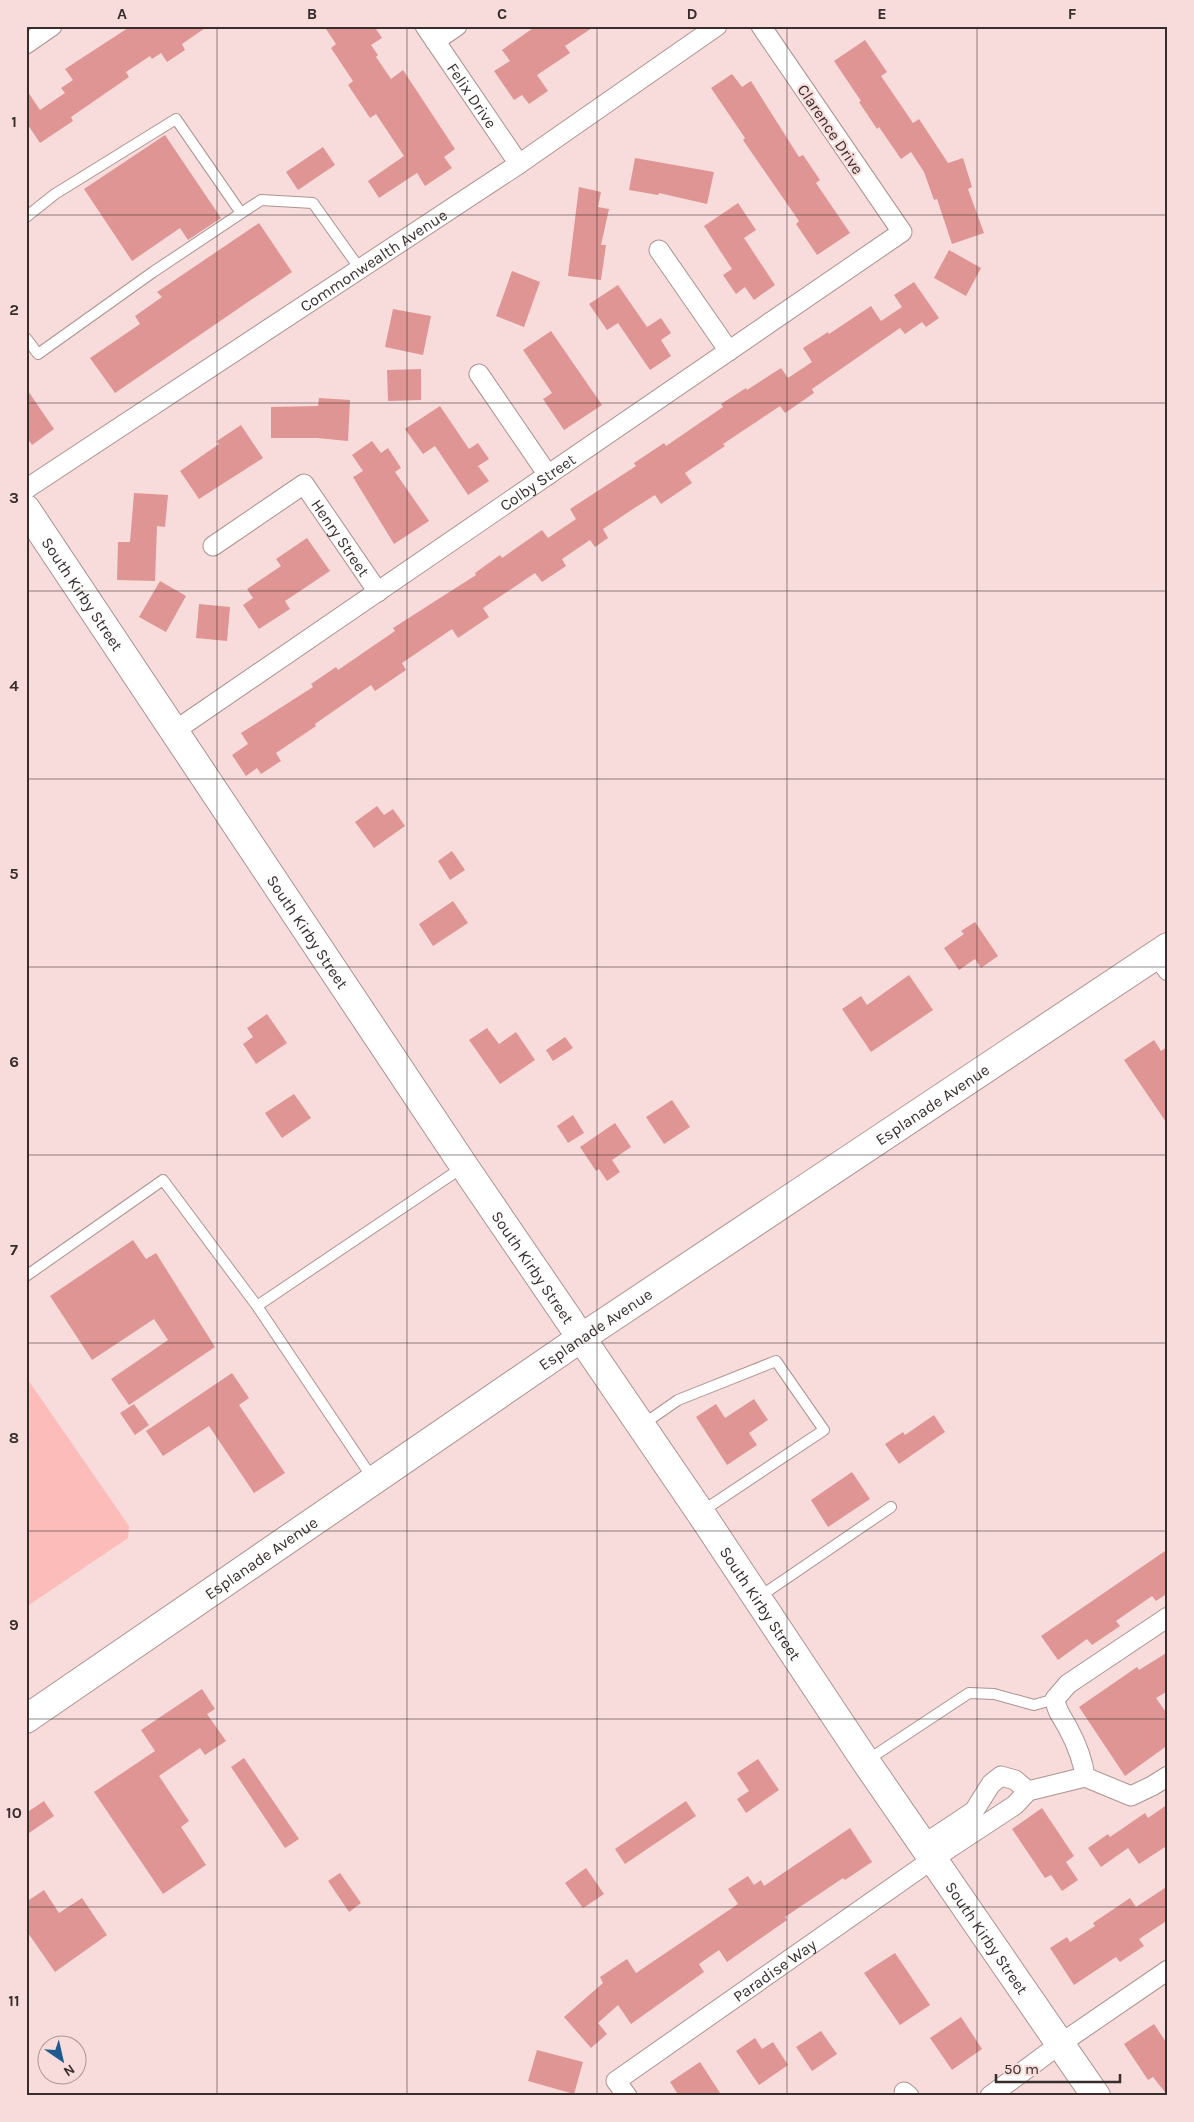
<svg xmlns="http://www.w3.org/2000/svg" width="1194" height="2122" font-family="Karla,sans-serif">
	<rect width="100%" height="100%" fill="#f8dcdb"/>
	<!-- garden -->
	<path fill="#fcbcb9" d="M26 1377 129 1526 128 1538 26 1607Z"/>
	<!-- building -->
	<path fill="#df9593" d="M131 26H208L182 44 185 50 167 62 161 53 152 59 150 56 126 72 129 77 71 117 73 121 40 143 26 122V89L40 110 65 93 61 88 73 80 65 69Z
		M324 26H374L382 38 371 45 378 55 376 57 391 79 403 70 455 149 444 157 452 168 425 186 417 173 379 198 368 181 404 156 376 114 370 118 348 85 353 81 331 48 336 44Z
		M536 26H595L565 46 570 53 537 75 548 91 529 104 522 95 514 100 494 71 510 61 502 50Z
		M865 40 887 72 881 76 913 123 919 119 948 163 963 158 972 187 968 189 984 233 952 244 937 199 934 200 924 172 911 152 901 159 879 127 877 129 859 102 861 101 834 61Z
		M732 74 742 87 751 81 799 157 803 155 820 180 816 183 850 233 817 255 796 224 799 221 743 140 745 138 711 88Z
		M165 135 221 218 188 240 180 228 132 261 84 189Z
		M323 147 335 165 298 190 286 172Z
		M635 158 714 172 707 204 659 193 658 195 629 190Z
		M579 187 601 192 598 207 609 209 601 245H606L601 280 568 276Z
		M738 203 756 230 744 238 775 285 754 300 745 287 736 294 723 275 732 269 704 226Z
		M259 223 292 272 115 393 90 358 140 324 135 316 162 297 157 292Z
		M949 250 981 268 966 296 934 278Z
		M512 271 540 282 524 327 496 316Z
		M914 282 939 318 926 327 922 322 905 334 900 328 812 389 814 393 785 413 780 406 723 444 725 446 685 473 692 483 661 504 655 495 636 507 603 529 608 538 595 547 590 540 562 559 566 566 542 582 535 573 483 608 489 617 458 638 452 629 402 663 406 670 375 691 371 685 315 724 316 726 276 753 281 761 261 774 257 768 246 776 232 755 248 744 241 733 313 687 311 684 336 667 338 670 395 631 393 628 476 575 475 573 500 555 502 558 542 530 548 538 576 519 570 509 636 466 634 463 664 443 666 446 723 407 721 404 746 388 747 390 781 368 788 378 812 362 803 348 828 332 829 334 871 306 881 321 902 307 894 295Z
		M618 285 647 327 661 318 671 333 661 340 671 356 650 370 618 323 607 330 589 304Z
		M393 309 431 316 423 355 385 347Z
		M551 331 602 405 564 430 543 399 552 393 523 350Z
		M421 369V400L388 401 387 370Z
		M26 388 54 429 32 445 26 436Z
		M319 398 350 400 348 441 317 438H271V407L318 406Z
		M440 406 469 449 478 443 489 459 478 466 489 481 468 495 435 446 423 454 405 429Z
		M241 425 263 458 199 499 180 471 219 444 217 441Z
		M372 441 381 453 388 448 401 468 395 472 429 521 394 544 353 477 363 471 352 455Z
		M134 493 168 495 165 527 157 526 155 581 117 580 118 542H130Z
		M307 538 330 571 285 601 290 609 259 629 243 605 253 598 247 589 281 566 276 559Z
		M160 581 186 596 166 632 139 617Z
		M199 604 230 607 227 641 196 638Z
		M377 806 384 815 393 809 405 826 374 848 355 822Z
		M452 851 465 870 450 880 438 861Z
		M453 901 468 923 433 946 419 924Z
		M975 922 998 956 981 968 975 959 959 970 944 948 964 934 961 931Z
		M909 975 933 1010 871 1052 842 1009 861 996 867 1005Z
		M267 1014 287 1043 256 1064 243 1044 253 1037 247 1028Z
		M487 1028 499 1044 516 1032 535 1060 500 1084 469 1040Z
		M565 1037 573 1048 553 1061 546 1050Z
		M1154 1040 1161 1051 1168 1046V1125L1124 1060Z
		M294 1094 311 1118 282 1138 265 1113Z
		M672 1100 690 1127 664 1144 646 1117Z
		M573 1115 584 1133 568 1143 557 1126Z
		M615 1123 631 1147 612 1160 620 1172 607 1181 599 1169 596 1171 580 1147Z
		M133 1240 146 1259 156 1253 215 1347 129 1405 111 1379 168 1340 154 1319 92 1360 50 1296Z
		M232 1373 249 1398 239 1405 285 1473 254 1493 209 1426 163 1456 146 1431Z
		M754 1399 768 1420 749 1433 757 1445 727 1465 696 1417 716 1404 725 1418Z
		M134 1404 149 1425 135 1435 120 1413Z
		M934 1415 945 1432 899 1464 885 1444 903 1432 905 1435Z
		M852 1472 870 1499 828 1527 811 1500Z
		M1168 1549V1593L1156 1601 1152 1596 1116 1621 1120 1626 1092 1645 1087 1639 1058 1660 1041 1636Z
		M1168 1652V1691L1156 1698 1168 1715V1745L1125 1776 1079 1707 1137 1667 1139 1670Z
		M202 1689 215 1709 207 1714 226 1741 205 1755 200 1748 159 1776 189 1821 181 1827 206 1865 163 1894 94 1792 155 1751 141 1730Z
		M244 1758 299 1839 285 1848 231 1767Z
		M758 1759 779 1790 746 1813 737 1799 749 1791 737 1773Z
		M44 1801 54 1816 26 1835V1813Z
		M686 1801 696 1816 625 1864 615 1849Z
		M1168 1804V1845L1139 1864 1128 1848 1101 1867 1088 1848 1108 1834 1110 1837 1145 1813 1148 1818Z
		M1042 1808 1074 1856 1066 1862 1078 1880 1062 1891 1051 1875 1045 1878 1012 1829Z
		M850 1828 872 1862 845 1880 843 1878 785 1917 787 1920 727 1962 719 1950 699 1964 704 1972 631 2024 618 2005 598 2023 607 2034 591 2048 564 2017 603 1983 600 1977 627 1959 636 1973 738 1904 728 1889 748 1876 754 1885 761 1880 764 1886Z
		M586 1868 604 1894 583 1908 565 1883Z
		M340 1873 361 1903 349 1912 328 1881Z
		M1168 1886V1920L1139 1939 1144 1946 1120 1962 1116 1957 1074 1985 1050 1948 1067 1937 1070 1942 1095 1926 1093 1923 1130 1898 1136 1907Z
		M44 1890 59 1913 82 1898 107 1935 55 1972 26 1930V1902Z
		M895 1953 930 2005 900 2025 864 1973Z
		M961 2017 982 2049 952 2070 930 2038Z
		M1154 2024 1168 2045V2096L1153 2077 1148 2080 1124 2044Z
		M821 2031 837 2054 812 2071 796 2047Z
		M755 2038 762 2049 773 2042 788 2065 759 2085 736 2051Z
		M537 2050 583 2062 574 2094 528 2081Z
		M700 2062 722 2096H679L670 2082Z"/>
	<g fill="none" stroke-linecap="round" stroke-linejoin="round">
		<!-- lane casing -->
		<g stroke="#ac9391" stroke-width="12">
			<path id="lane" d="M26 217 55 194 176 119 241 213
				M26 338 38 354 153 272 261 200 313 203 360 269
				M26 1276 163 1180 257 1306
				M642 1425 678 1400 776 1361 824 1430 701 1512
				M373 1479 257 1306 463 1167
				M759 1597 891 1507
				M866 1761 969 1693 994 1694 1034 1705 1055 1699"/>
		</g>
		<!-- street casing -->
		<g stroke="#ac9391" stroke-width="21">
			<g id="street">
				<path id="s1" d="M425 26 519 164"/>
				<path d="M435 41 457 26"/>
				<path d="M26 44 52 26"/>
				<path d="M659 250 729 351"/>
				<path d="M479 374 548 475"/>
				<path id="s2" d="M26 489 519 164 717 26"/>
				<path id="s3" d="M213 546 304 484 378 592"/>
				<path id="s4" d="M173 732 902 232 761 26"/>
				<path d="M1156 955 1168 971"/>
				<path d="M1085 1777C1083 1760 1076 1743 1068 1728 1063 1718 1056 1711 1055 1699L1068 1684 1168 1617"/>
				<path d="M1085 1777 1131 1796 1152 1786 1168 1776"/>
				<path d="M923 1845 974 1811 991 1784 1001 1776 1015 1780 1028 1791"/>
				<path d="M904 2092 909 2096"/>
				<path id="s5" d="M627 2096 616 2081 933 1859 1015 1805 1028 1791 1085 1777"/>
				<path d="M990 2096 1060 2044 1168 1970"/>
			</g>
		</g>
		<!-- secondary casing -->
		<g stroke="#ac9391" stroke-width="30">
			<g id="secondary">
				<path id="s6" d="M26 509 464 1166 700 1512 866 1762 1096 2096"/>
				<path id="s7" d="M26 1719 581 1338 1168 947"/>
			</g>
		</g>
		<!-- lane -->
		<use href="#lane" stroke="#fff" stroke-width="10"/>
		<!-- street -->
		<use href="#street" stroke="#fff" stroke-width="19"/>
		<!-- secondary -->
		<use href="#secondary" stroke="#fff" stroke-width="28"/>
	</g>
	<!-- grid -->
	<path fill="none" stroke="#372d2c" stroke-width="1" stroke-opacity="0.55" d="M217 26V2096M407 26V2096M597 26V2096M787 26V2096M977 26V2096M26 215H1168M26 403H1168M26 591H1168M26 779H1168M26 967H1168M26 1155H1168M26 1343H1168M26 1531H1168M26 1719H1168M26 1907H1168"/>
	<g text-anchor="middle" stroke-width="4.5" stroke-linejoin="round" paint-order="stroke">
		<!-- street labels -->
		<g font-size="16" fill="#372d2c" stroke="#f8dcdb">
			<text dy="6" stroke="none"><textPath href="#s1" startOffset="84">Felix Drive</textPath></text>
			<text transform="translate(831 129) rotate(56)" y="6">Clarence Drive</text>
			<text dy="6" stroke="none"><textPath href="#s2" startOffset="416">Commonwealth Avenue</textPath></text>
			<text dy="6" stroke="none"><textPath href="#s4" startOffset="442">Colby Street</textPath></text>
			<text dy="6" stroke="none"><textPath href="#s3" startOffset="175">Henry Street</textPath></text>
			<text dy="6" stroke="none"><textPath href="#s6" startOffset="102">South Kirby Street</textPath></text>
			<text dy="6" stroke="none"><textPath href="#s6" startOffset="508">South Kirby Street</textPath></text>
			<text dy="6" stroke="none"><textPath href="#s7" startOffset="1095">Esplanade Avenue</textPath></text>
			<text dy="6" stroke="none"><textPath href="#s6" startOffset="912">South Kirby Street</textPath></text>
			<text dy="6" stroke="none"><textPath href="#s7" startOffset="690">Esplanade Avenue</textPath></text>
			<text dy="6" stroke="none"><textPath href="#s7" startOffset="285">Esplanade Avenue</textPath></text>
			<text dy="6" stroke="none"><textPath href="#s6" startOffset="1318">South Kirby Street</textPath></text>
			<text dy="6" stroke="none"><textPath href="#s6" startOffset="1722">South Kirby Street</textPath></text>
			<text dy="6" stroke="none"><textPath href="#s5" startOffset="212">Paradise Way</textPath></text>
		</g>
	</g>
	<!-- border -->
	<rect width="1194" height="2122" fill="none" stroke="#f8dcdb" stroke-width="55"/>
	<!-- north arrow -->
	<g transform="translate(62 2060) rotate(146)"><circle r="24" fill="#f8dcdb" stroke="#ab9695"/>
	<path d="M0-4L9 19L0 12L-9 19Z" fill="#1c5a90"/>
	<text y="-8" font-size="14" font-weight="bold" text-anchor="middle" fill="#372d2c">N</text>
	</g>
	<!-- scale -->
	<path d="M996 2074v8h124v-8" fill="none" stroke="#372d2c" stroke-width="2.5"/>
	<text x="1004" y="2074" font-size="15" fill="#372d2c" stroke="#f8dcdb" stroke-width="4" paint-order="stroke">50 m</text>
	<rect x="28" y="28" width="1138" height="2066" fill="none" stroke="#372d2c" stroke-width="2"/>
	<g font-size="16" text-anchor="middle" font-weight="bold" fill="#372d2c">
		<text x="122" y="19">A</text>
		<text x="312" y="19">B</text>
		<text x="502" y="19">C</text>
		<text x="692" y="19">D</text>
		<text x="882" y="19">E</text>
		<text x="1072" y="19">F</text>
		<text x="14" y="127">1</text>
		<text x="14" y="315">2</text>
		<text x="14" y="503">3</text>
		<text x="14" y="691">4</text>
		<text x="14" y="879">5</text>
		<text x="14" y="1067">6</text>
		<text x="14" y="1255">7</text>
		<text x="14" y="1443">8</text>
		<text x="14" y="1630">9</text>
		<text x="14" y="1818">10</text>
		<text x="14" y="2006">11</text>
	</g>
</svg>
